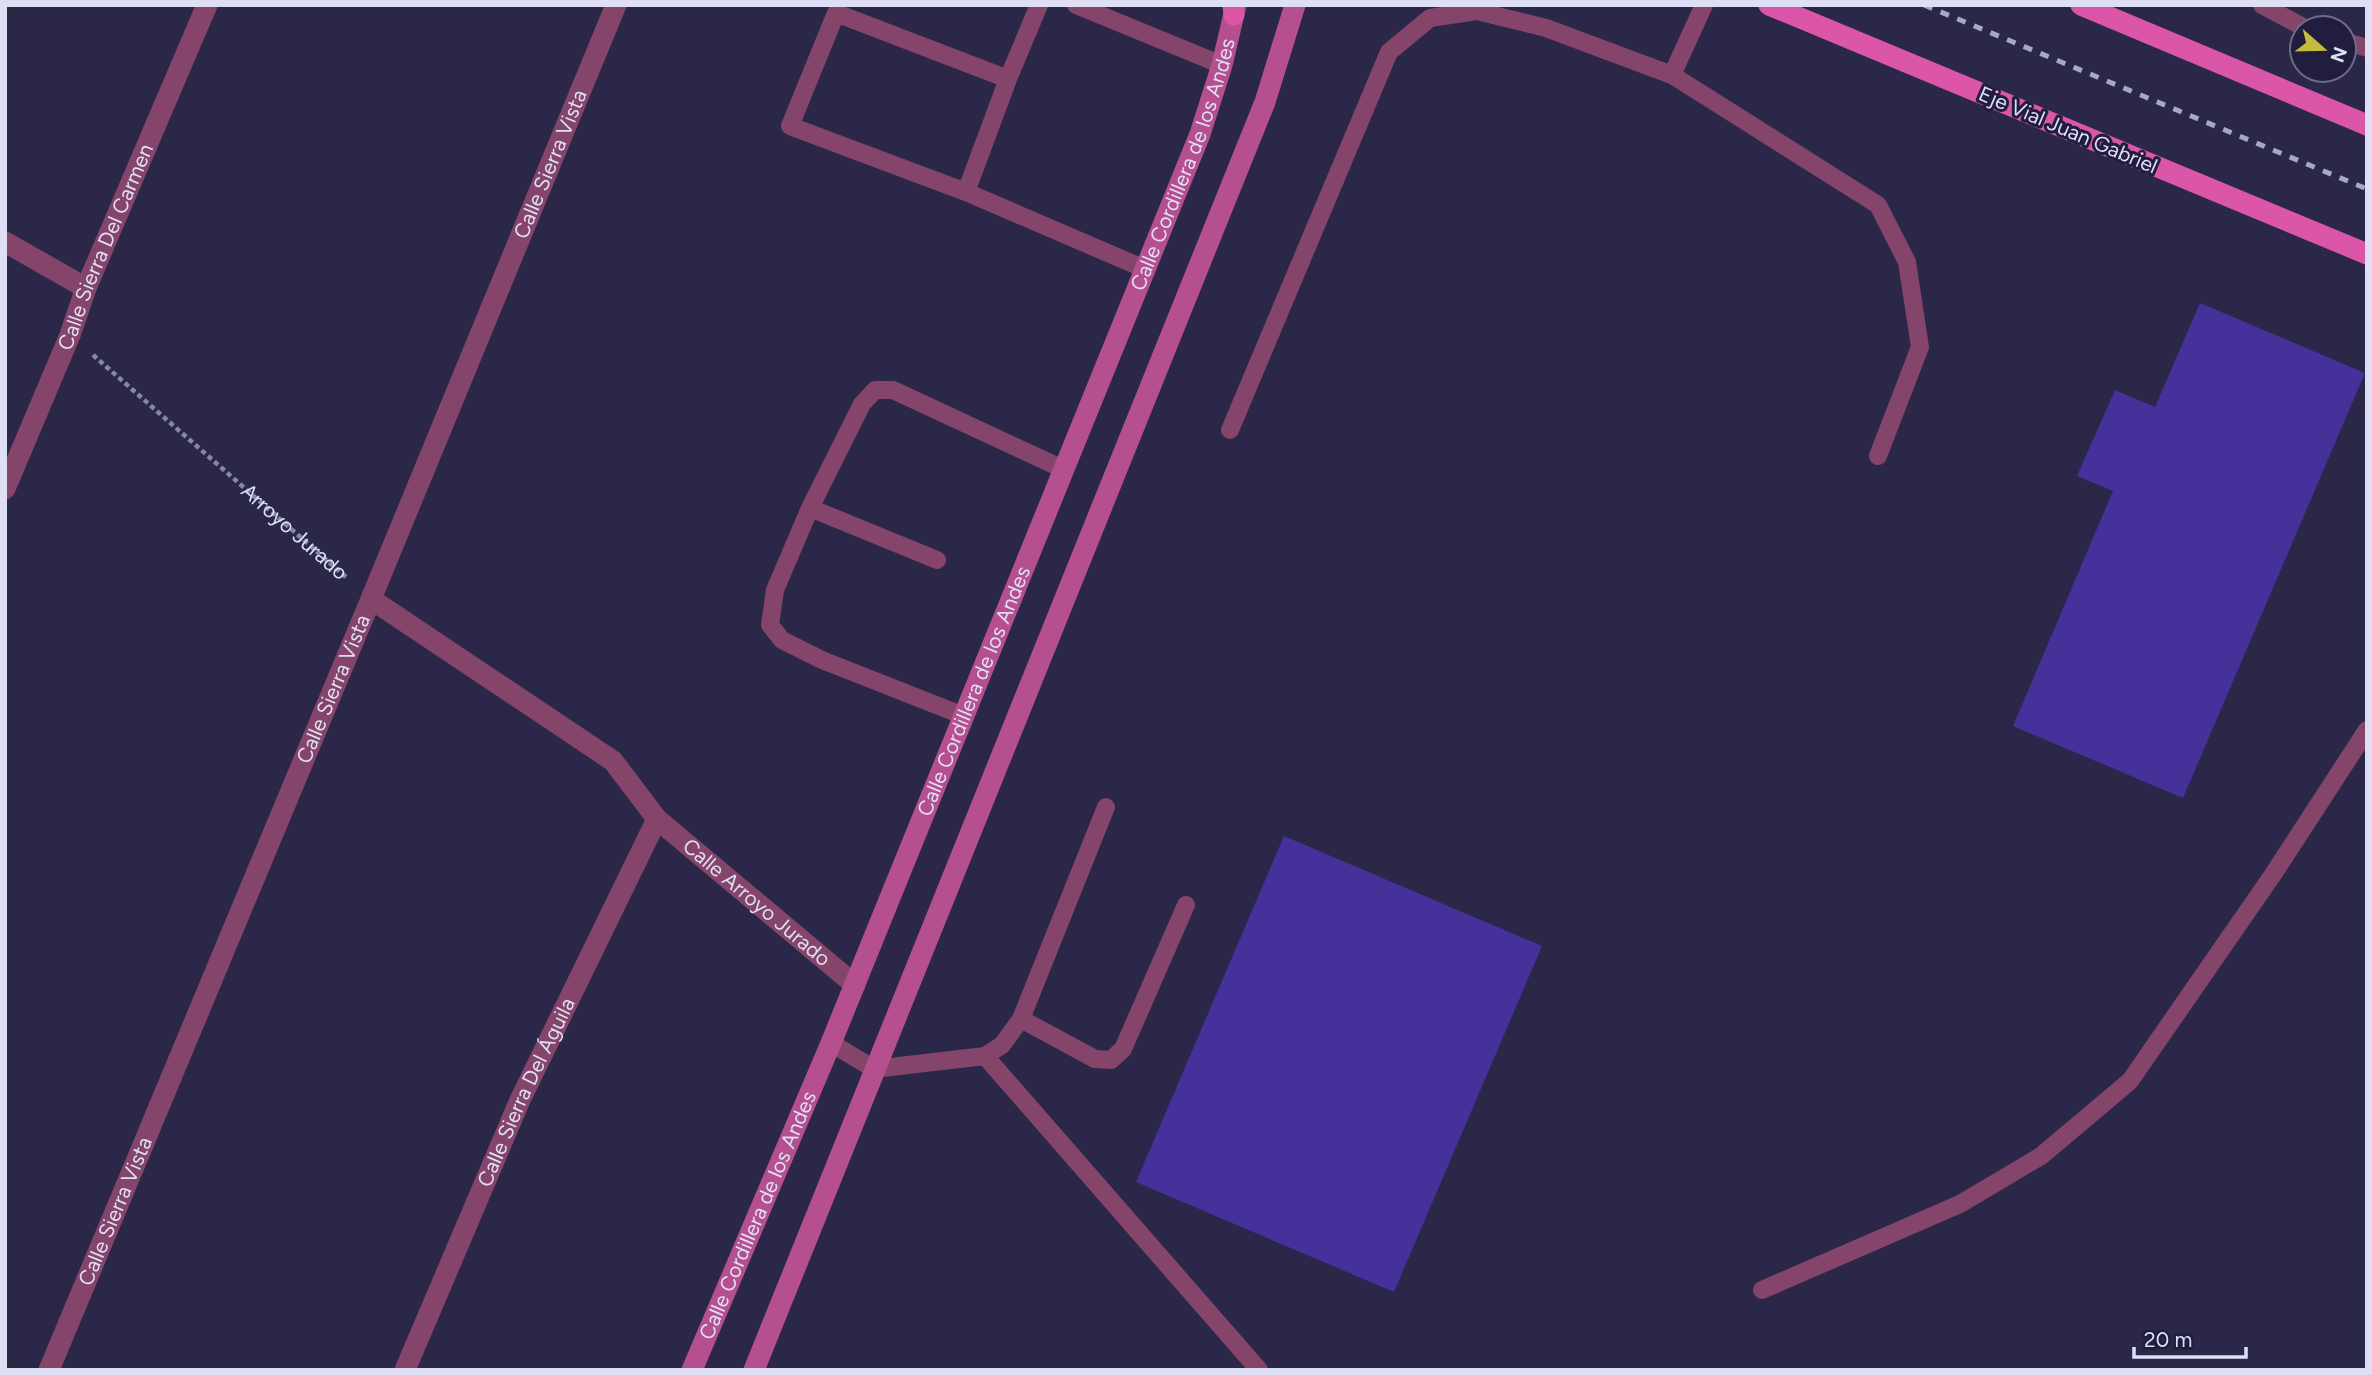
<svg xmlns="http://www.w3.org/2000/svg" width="2372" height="1375" font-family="Figtree,sans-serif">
	<rect width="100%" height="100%" fill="#2a2749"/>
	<!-- building -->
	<path fill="#46319b" d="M2200 303 2365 373 2183 798 2013 726 2113 491 2077 476 2115 390 2155 407Z
		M1284 836 1542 946 1394 1292 1136 1182Z"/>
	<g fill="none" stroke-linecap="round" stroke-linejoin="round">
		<!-- path -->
		<path stroke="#8887a3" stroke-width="4.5" stroke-dasharray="5 3.5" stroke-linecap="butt" id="s1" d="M93 355 347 578"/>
		<!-- lane -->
		<path stroke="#85456a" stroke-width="18" d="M1076 5 1222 65
			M2262 5 2305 28
			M2344 41 2367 48
			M1672 75 1704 5
			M1008 79 836 13 790 126 966 192 1145 269
			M966 192 1008 79 1039 5
			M1230 430 1389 52 1430 18 1477 11 1546 28 1672 75 1878 205 1907 262 1920 347 1878 456
			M810 508 937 560
			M964 716 822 660 782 640 770 625 775 590 810 508 862 404 875 390H893L1063 469
			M1021 1019 1095 1059 1111 1060 1123 1049 1186 905
			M831 1043 874 1069 985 1056 1002 1045 1021 1019 1106 807
			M985 1056 1259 1370
			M1762 1290 1960 1204 2041 1156 2130 1081 2274 873 2367 730"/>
		<!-- street -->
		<g stroke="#85456a" stroke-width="21">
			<path d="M5 242 86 288"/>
			<path id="s2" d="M5 489 70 335 86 288 207 5"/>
			<path id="s3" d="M371 599 613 761 657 819 855 985"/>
			<path id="s4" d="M49 1370 371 599 616 5"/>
			<path id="s5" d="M405 1370 520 1100 657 819"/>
		</g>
		<!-- secondary -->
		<g stroke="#b64f8d" stroke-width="21">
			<path id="s6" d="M692 1370 831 1043 1200 134 1222 65 1236 5"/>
			<path d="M754 1370 1265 102 1295 5"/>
		</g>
		<!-- primary -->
		<path stroke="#db55a8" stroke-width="21" d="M1233 5 1234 15
			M1769 5 2367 254
			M2081 5 2367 125"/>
		<!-- rail -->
		<path stroke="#a8a8c2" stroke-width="5" stroke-dasharray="9 9" stroke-linecap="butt" d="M1924 5 2367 189"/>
	</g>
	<g text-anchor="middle" stroke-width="6" stroke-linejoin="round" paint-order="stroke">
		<!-- street labels -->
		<g font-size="21" fill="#dedff5" stroke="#211d3e">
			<text transform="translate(2068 130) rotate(23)" y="7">Eje Vial Juan Gabriel</text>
			<text dy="7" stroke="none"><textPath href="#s4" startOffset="1306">Calle Sierra Vista</textPath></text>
			<text dy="7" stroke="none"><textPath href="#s6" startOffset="1302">Calle Cordillera de los Andes</textPath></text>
			<text dy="7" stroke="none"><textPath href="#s2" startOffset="262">Calle Sierra Del Carmen</textPath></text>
			<text dy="7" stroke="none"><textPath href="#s1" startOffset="268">Arroyo Jurado</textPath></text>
			<text dy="7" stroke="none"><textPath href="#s4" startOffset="738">Calle Sierra Vista</textPath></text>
			<text dy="7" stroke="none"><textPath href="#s6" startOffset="735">Calle Cordillera de los Andes</textPath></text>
			<text dy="7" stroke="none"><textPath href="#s3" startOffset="494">Calle Arroyo Jurado</textPath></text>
			<text dy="7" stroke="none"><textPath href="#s5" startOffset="303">Calle Sierra Del Águila</textPath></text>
			<text dy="7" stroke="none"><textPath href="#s4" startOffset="172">Calle Sierra Vista</textPath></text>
			<text dy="7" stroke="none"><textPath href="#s6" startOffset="168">Calle Cordillera de los Andes</textPath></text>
		</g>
	</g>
	<!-- border -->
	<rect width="2372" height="1375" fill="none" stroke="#dedff5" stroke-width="14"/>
	<!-- north arrow -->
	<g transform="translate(2323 49) rotate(110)"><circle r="33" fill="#211d3e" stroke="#6d6b87" stroke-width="2"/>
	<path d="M0-5L12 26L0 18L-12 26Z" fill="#c4bc3d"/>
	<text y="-10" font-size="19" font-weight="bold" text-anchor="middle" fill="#dedff5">N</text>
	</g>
	<!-- scale -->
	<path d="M2134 1347v10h112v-10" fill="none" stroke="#dedff5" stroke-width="3.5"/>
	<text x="2144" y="1347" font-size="21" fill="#dedff5" stroke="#211d3e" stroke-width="5" paint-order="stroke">20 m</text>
</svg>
